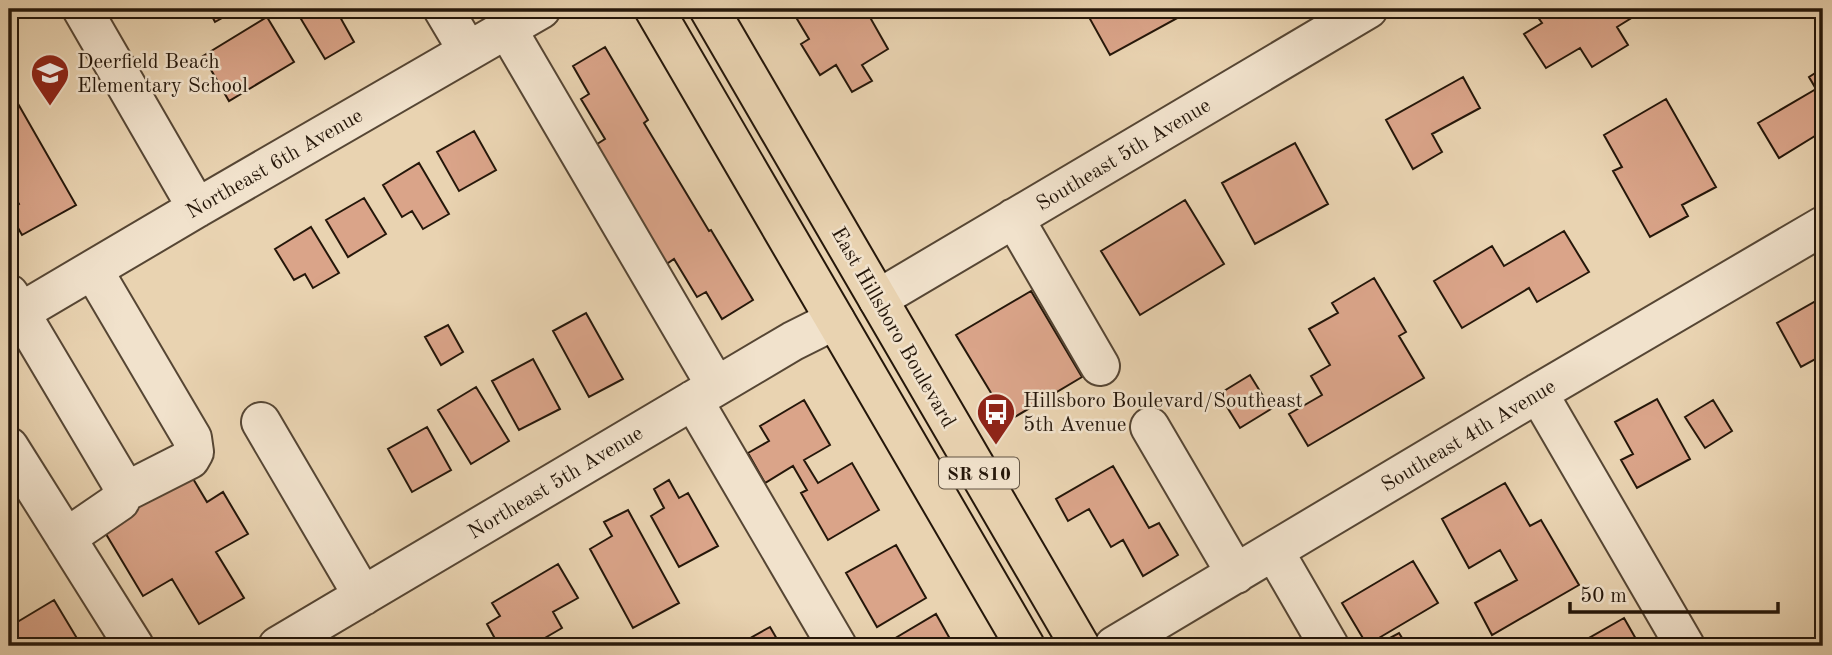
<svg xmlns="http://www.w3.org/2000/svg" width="1832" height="655" font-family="'Old Standard TT',serif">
	<rect width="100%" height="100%" fill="#e9d3b1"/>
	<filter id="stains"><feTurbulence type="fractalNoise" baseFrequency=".00286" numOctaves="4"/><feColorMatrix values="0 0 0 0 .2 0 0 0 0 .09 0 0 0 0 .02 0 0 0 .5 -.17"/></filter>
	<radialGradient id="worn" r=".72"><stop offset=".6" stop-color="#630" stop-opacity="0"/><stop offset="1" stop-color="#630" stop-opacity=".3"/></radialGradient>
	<!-- building -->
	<path fill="#daa489" stroke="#25170a" stroke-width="2" d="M208 9H238L215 22Z
		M295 9H355L340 17 354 42 325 59Z
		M791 9H856L860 16 867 12 888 49 862 65 872 81 852 92 836 65 820 75 801 44 809 39Z
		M1087 9H1191L1192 10 1110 55 1085 10Z
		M1548 9H1646L1617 27 1628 45 1592 67 1580 48 1546 68 1524 34 1542 23 1537 16Z
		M267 17 294 62 229 101 203 56Z
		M605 47 648 120 644 123 709 231 711 230 753 300 722 319 706 292 697 297 674 259 665 265 594 146 605 139 581 99 589 94 573 66Z
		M1823 68V131L1779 158 1758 123 1816 89 1809 77Z
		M1463 77 1480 108 1432 134 1442 152 1413 169 1386 120Z
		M9 88 76 205 22 235 9 212 19 204 9 187Z
		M1666 99 1716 187 1682 205 1688 216 1650 237 1613 171 1622 167 1604 135Z
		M474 131 496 170 459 191 437 152Z
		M1295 143 1328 204 1255 244 1222 183Z
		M419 163 449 214 423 229 412 211 402 217 383 185Z
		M364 198 386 234 348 257 326 220Z
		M1185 200 1224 264 1140 315 1101 251Z
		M311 227 339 273 313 288 305 274 294 280 275 249Z
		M1564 231 1589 272 1537 302 1529 288 1462 328 1434 281 1492 246 1504 266Z
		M1374 278 1406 332 1399 336 1424 378 1308 446 1289 414 1322 395 1311 376 1330 365 1309 329 1338 313 1332 303Z
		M1031 291 1082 377 1008 421 956 335Z
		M1823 297V355L1801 367 1777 323Z
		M586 313 623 379 589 397 553 331Z
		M448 325 463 352 441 365 425 337Z
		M533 359 560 409 519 430 492 381Z
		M1250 375 1271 409 1240 428 1219 394Z
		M476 387 509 441 471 464 438 410Z
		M1657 399 1690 459 1637 488 1621 460 1633 454 1615 422Z
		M804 400 830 445 804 460 818 483 852 463 879 510 828 540 801 493 807 490 793 466 765 483 748 453 769 441 760 426Z
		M1713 400 1732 431 1705 448 1685 417Z
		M427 427 451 470 412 492 388 449Z
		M1113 466 1149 528 1159 523 1178 555 1143 576 1123 540 1111 547 1089 509 1068 521 1056 499Z
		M189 472 207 502 223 492 248 534 216 552 244 598 199 624 172 579 143 596 100 524Z
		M669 480 679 498 688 493 718 546 679 567 651 516 664 508 654 489Z
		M1505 483 1530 526 1541 520 1579 585 1492 635 1475 603 1517 580 1500 550 1469 568 1442 519Z
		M628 510 679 603 633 628 590 549 612 536 604 522Z
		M896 545 926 598 877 627 846 573Z
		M1413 561 1438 603 1367 645 1342 603Z
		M558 564 578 598 553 612 562 628 531 646H499L487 624 500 616 492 603Z
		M54 600 78 640 67 646H9V627Z
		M936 614 954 646H889L887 643Z
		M1624 618 1640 646H1584L1582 642Z
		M770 627 781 646H736Z
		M1399 633 1407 646H1375Z"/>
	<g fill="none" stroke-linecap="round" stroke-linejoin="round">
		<!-- minor casing -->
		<g stroke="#564634" stroke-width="42">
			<path id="minor" d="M82 9 197 208
				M443 9 468 51
				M507 29 716 386
				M1014 218 1100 366
				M93 270 192 438 194 452 190 459 123 493
				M9 294 120 481 123 493 120 501 66 538
				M878 299 1368 9
				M9 319 197 208 541 9
				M1538 393 1685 646
				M693 400 837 646
				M261 422 363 596
				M1150 427 1236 574
				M9 447 134 646
				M1274 551 1329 646
				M278 646 793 341 835 320
				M1114 646 1538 393 1823 226"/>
		</g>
		<!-- major casing -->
		<g stroke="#25170a" stroke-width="42">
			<path id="major" d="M654 9 1025 646
				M709 9 1080 646"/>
		</g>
		<!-- minor -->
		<use href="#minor" stroke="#f1e2cc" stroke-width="38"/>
		<!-- major -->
		<use href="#major" stroke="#e9d3b1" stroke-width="38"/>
	</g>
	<!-- icons -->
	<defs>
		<g id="school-pin" transform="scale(2.0125)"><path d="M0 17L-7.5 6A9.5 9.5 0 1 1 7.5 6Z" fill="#8f2418" stroke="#f1e2cc"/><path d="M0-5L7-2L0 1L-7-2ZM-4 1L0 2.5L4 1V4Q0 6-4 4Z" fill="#fff"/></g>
		<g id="bus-pin" transform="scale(2.0125)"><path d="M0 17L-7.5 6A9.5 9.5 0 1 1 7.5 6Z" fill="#8f2418" stroke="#f1e2cc"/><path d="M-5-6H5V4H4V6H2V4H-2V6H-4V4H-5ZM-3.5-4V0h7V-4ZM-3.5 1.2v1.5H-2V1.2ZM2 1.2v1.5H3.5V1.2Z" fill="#fff"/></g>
	</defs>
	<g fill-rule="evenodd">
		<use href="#school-pin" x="50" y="73"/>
		<use href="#bus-pin" x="996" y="412"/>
	</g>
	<g text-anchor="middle" stroke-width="5" stroke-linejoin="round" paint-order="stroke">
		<!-- shield labels -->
		<rect fill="#f1e2cc" stroke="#625444" stroke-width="2" x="939" y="457.5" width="80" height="31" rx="5"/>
		<g font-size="19" font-weight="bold" fill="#25170a">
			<text x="979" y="480">SR 810</text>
		</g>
		<!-- poi labels -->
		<g font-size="21" fill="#25170a" stroke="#f1e2cc" text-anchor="start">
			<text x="77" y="68">Deerfield Beach<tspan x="77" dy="24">Elementary School</tspan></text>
			<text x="1023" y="407">Hillsboro Boulevard/Southeast<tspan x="1023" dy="24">5th Avenue</tspan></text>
		</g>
		<!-- street labels -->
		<g font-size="21" fill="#25170a" stroke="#f1e2cc">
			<text transform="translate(1123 154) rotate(-31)" y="7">Southeast 5th Avenue</text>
			<text transform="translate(274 163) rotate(-30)" y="7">Northeast 6th Avenue</text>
			<text transform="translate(894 327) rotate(60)" y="7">East Hillsboro Boulevard</text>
			<text transform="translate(1468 435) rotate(-31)" y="7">Southeast 4th Avenue</text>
			<text transform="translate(555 482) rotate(-31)" y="7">Northeast 5th Avenue</text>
		</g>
	</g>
	<!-- margin -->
	<rect width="1832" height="655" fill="none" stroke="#e9d3b1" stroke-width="35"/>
	<rect x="10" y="10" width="1811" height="634" fill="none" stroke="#25170a" stroke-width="3.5"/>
	<rect x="18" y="18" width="1797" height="620" fill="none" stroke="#25170a" stroke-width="2"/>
	<!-- scale -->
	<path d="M1570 602v10h208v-10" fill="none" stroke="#25170a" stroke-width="3.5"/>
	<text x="1580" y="602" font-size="21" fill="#25170a" stroke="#f1e2cc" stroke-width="5" paint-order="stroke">50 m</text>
	<rect width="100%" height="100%" filter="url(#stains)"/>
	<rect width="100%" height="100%" fill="url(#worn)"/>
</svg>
